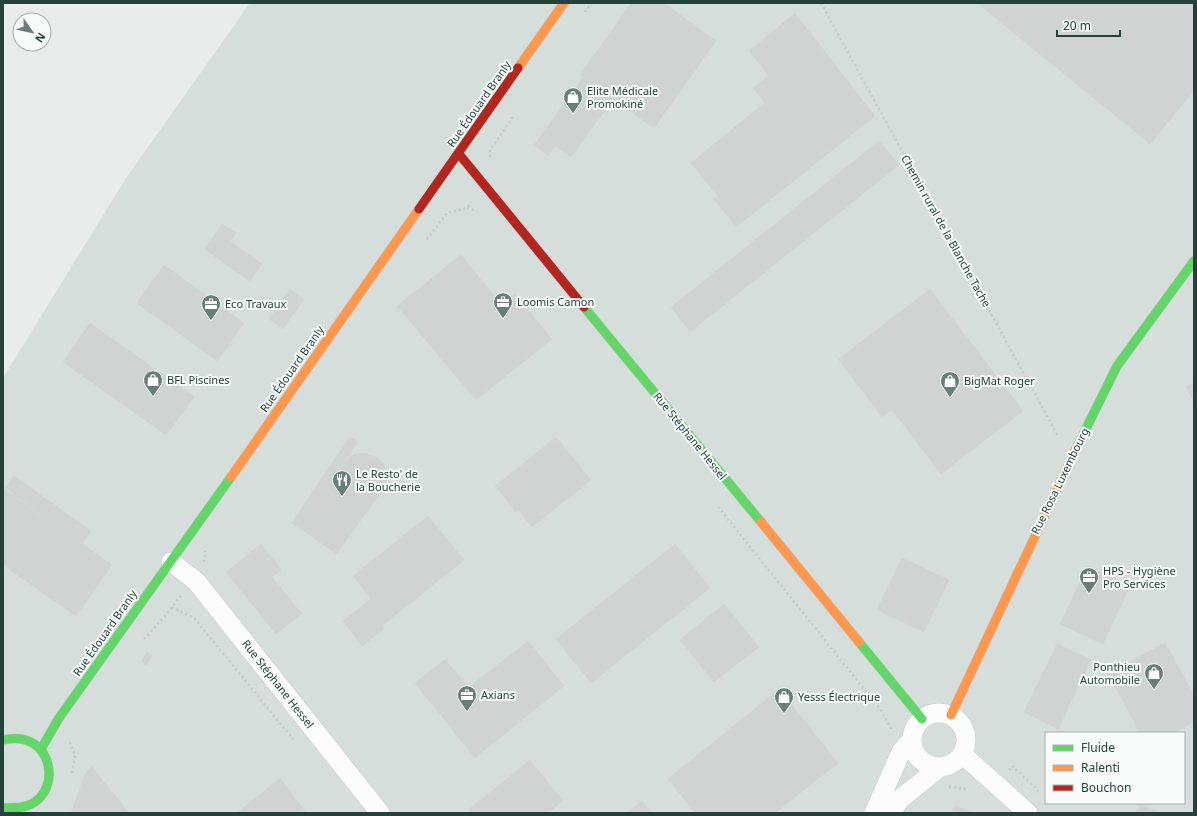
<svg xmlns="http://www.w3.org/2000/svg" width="1197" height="816" font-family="'Noto Sans',sans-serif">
	<rect width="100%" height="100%" fill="#e8edeb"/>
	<!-- built -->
	<path fill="#d6dedb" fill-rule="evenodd" d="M250 3H1194V813H3V378L126 178ZM1046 733H1184V803H1046Z"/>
	<!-- building -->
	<path fill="#cfd4d2" stroke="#d1d6d4" d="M631 3H664L716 41 654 128 613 99 571 157 555 146 548 156 534 145 583 77 580 75Z
		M977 3H1194V91L1150 144Z
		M795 13 875 116 736 227 725 213 729 210 691 163 780 90 749 51Z
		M769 76 780 90 765 103 753 88Z
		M879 141 899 165 690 332 671 307Z
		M718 196 729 210 725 213 713 199Z
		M222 224 236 233 230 241 262 264 250 281 204 249Z
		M461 255 500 303 515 294 552 339 476 400 397 306Z
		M164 265 244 323 217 361 137 303Z
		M290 289 304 299 283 329 269 319Z
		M930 289 1023 411 941 474 848 352Z
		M90 323 194 397 166 435 63 362Z
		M848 352 892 410 882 417 838 359Z
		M1194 382V402L1186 387Z
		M350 437 358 442 323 492 316 487Z
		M556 437 591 480 532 527 518 510 516 512 495 486Z
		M364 453 378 458 384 464 387 472 386 485 337 554 292 523 316 487 323 492 344 463 349 457 357 454Z
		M14 476 91 531 82 544 5 488Z
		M4 489 112 565 76 616 3 565V491Z
		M428 516 464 560 382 626 384 629 362 646 343 621 371 599 353 576Z
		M261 544 282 570 272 577 302 614 276 634 226 572Z
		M675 544 710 588 591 683 556 639Z
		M902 558 949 580 924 632 877 610Z
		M1087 566 1119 581 1118 583 1088 570 1074 600 1072 599Z
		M1088 570 1118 583 1119 581 1130 586 1103 644 1060 624 1072 599 1074 600Z
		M724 604 759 647 714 682 680 640Z
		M528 641 564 686 475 758 415 683 445 659 468 688Z
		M1165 643 1194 695V722L1174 733H1140L1108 673Z
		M1057 644 1091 660 1058 729 1024 712Z
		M147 652 153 656 146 665 141 662Z
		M779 689 838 763 775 813H695L668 779Z
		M530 760 563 801 548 813H470L468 810Z
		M92 767 129 813H71L85 774Z
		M280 778 306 813H237Z
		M642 801 652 813H627Z
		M1140 804 1160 813H1135Z
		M955 805 972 813H951Z"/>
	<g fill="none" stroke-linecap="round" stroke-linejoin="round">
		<!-- street casing -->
		<g stroke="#c5cac8" stroke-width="20">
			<path id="street" d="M171 562 196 581 380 813
				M912 740a27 27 0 1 1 54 0a27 27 0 1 1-54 0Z
				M962 754 1028 813
				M874 813 901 752 912 740
				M892 813 899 800 940 767"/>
		</g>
		<!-- fast casing -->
		<g stroke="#c3cbc8" stroke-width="10">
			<path id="fast" d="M584 307 761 522
				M1077 447 1117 366 1194 261
				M859 642 922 719
				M3 740C55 727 65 799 22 807 16 808 9 808 3 808
				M41 749 59 718 231 477"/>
		</g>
		<!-- slow casing -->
		<g stroke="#c3cbc8" stroke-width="10">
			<path id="slow" d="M518 68 564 3
				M231 477 419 209
				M761 522 859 642
				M951 715 1077 447"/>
		</g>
		<!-- jam casing -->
		<g stroke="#c3cbc8" stroke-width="10">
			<path id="jam" d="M459 154 584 307
				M419 209 518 68"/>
		</g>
		<!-- path -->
		<path stroke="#c3ccca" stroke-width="2.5" stroke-dasharray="2 3" stroke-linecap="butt" d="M821 3 1058 436
			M585 12 591 3
			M490 157V150L513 117
			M467 208 477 211
			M427 239 447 213 467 208 471 202
			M718 507 881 710 893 732
			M204 562 205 551
			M172 607 194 618 293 739
			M144 639 166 615 182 594
			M70 742 75 755 72 774
			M1009 770 1012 766 1035 787 1039 794
			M949 787 969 789"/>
		<!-- street -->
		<use href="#street" stroke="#fcfcfc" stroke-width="19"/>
		<!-- fast -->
		<use href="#fast" stroke="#63d668" stroke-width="9"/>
		<!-- slow -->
		<use href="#slow" stroke="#ff974d" stroke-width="9"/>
		<!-- jam -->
		<use href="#jam" stroke="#b3261e" stroke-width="9"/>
	</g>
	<!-- icons -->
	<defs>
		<g id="shop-pin" transform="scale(1)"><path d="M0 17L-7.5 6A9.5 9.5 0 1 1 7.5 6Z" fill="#697e78" stroke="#f7fbf9"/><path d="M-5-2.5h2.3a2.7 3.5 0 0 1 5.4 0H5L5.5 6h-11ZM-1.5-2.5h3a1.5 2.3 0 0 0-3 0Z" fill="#fff"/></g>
		<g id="office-pin" transform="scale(1)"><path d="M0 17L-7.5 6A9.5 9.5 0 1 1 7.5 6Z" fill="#697e78" stroke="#f7fbf9"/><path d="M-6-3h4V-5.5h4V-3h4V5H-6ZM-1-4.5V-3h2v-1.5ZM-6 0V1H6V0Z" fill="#fff"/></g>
		<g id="restaurant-pin" transform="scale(1)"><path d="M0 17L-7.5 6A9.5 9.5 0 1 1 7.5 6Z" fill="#697e78" stroke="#f7fbf9"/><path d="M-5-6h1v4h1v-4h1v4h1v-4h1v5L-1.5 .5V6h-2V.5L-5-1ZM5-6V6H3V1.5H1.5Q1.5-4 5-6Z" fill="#fff"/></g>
	</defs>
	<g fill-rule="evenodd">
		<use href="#shop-pin" x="573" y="97"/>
		<use href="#office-pin" x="503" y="302"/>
		<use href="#office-pin" x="211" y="304"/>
		<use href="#shop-pin" x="153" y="380"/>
		<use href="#shop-pin" x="950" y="381"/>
		<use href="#restaurant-pin" x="342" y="480"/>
		<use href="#office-pin" x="1089" y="577"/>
		<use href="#shop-pin" x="1154" y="673"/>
		<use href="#office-pin" x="467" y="695"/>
		<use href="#shop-pin" x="784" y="697"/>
	</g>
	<g text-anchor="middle" stroke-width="4" stroke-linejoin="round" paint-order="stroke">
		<!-- poi labels -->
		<g font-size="11" fill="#24423a" stroke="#f7fbf9" text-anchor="start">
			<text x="587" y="95">Elite Médicale<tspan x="587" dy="13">Promokiné</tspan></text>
			<text x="517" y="306">Loomis Camon</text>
			<text x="225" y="308">Eco Travaux</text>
			<text x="167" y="384">BFL Piscines</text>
			<text x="964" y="385">BigMat Roger</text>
			<text x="356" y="478">Le Resto' de<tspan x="356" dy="13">la Boucherie</tspan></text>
			<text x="1103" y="575">HPS - Hygiène<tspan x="1103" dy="13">Pro Services</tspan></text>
			<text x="1140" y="671" text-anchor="end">Ponthieu<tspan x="1140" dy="13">Automobile</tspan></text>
			<text x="481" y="699">Axians</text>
			<text x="798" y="701">Yesss Électrique</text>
		</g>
		<!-- street labels -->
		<g font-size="11" fill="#24423a" stroke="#f7fbf9">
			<text transform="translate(479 104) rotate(-55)" y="4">Rue Édouard Branly</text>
			<text transform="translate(946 231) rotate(61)" y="4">Chemin rural de la Blanche Tache</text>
			<text transform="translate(292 369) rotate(-55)" y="4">Rue Édouard Branly</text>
			<text transform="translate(690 436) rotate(51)" y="4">Rue Stéphane Hessel</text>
			<text transform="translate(1060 481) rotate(-64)" y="4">Rue Rosa Luxembourg</text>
			<text transform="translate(105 633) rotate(-55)" y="4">Rue Édouard Branly</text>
			<text transform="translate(278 684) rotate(52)" y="4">Rue Stéphane Hessel</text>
		</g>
	</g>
	<!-- border -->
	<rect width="1197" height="816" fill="none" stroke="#24423a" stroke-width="8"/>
	<!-- legend -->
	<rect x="1045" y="732" width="140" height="72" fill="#f7fbf9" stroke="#a3b1ad"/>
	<rect x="1053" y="745" width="20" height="6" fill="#63d668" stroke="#a3b1ad"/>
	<text x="1081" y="752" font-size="12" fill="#24423a">Fluide</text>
	<rect x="1053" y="765" width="20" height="6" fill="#ff974d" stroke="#a3b1ad"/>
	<text x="1081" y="772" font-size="12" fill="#24423a">Ralenti</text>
	<rect x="1053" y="785" width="20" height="6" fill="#b3261e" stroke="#a3b1ad"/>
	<text x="1081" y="792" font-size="12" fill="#24423a">Bouchon</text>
	<!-- north arrow -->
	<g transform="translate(32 32) rotate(124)"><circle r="19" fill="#f7fbf9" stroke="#a3b1ad"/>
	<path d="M0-3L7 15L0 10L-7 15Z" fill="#697e78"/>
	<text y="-6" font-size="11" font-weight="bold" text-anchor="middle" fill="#24423a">N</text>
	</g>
	<!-- scale -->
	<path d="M1057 30v6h63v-6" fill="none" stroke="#24423a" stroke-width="2"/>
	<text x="1063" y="30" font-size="12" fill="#24423a" stroke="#f7fbf9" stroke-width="3" paint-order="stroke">20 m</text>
</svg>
